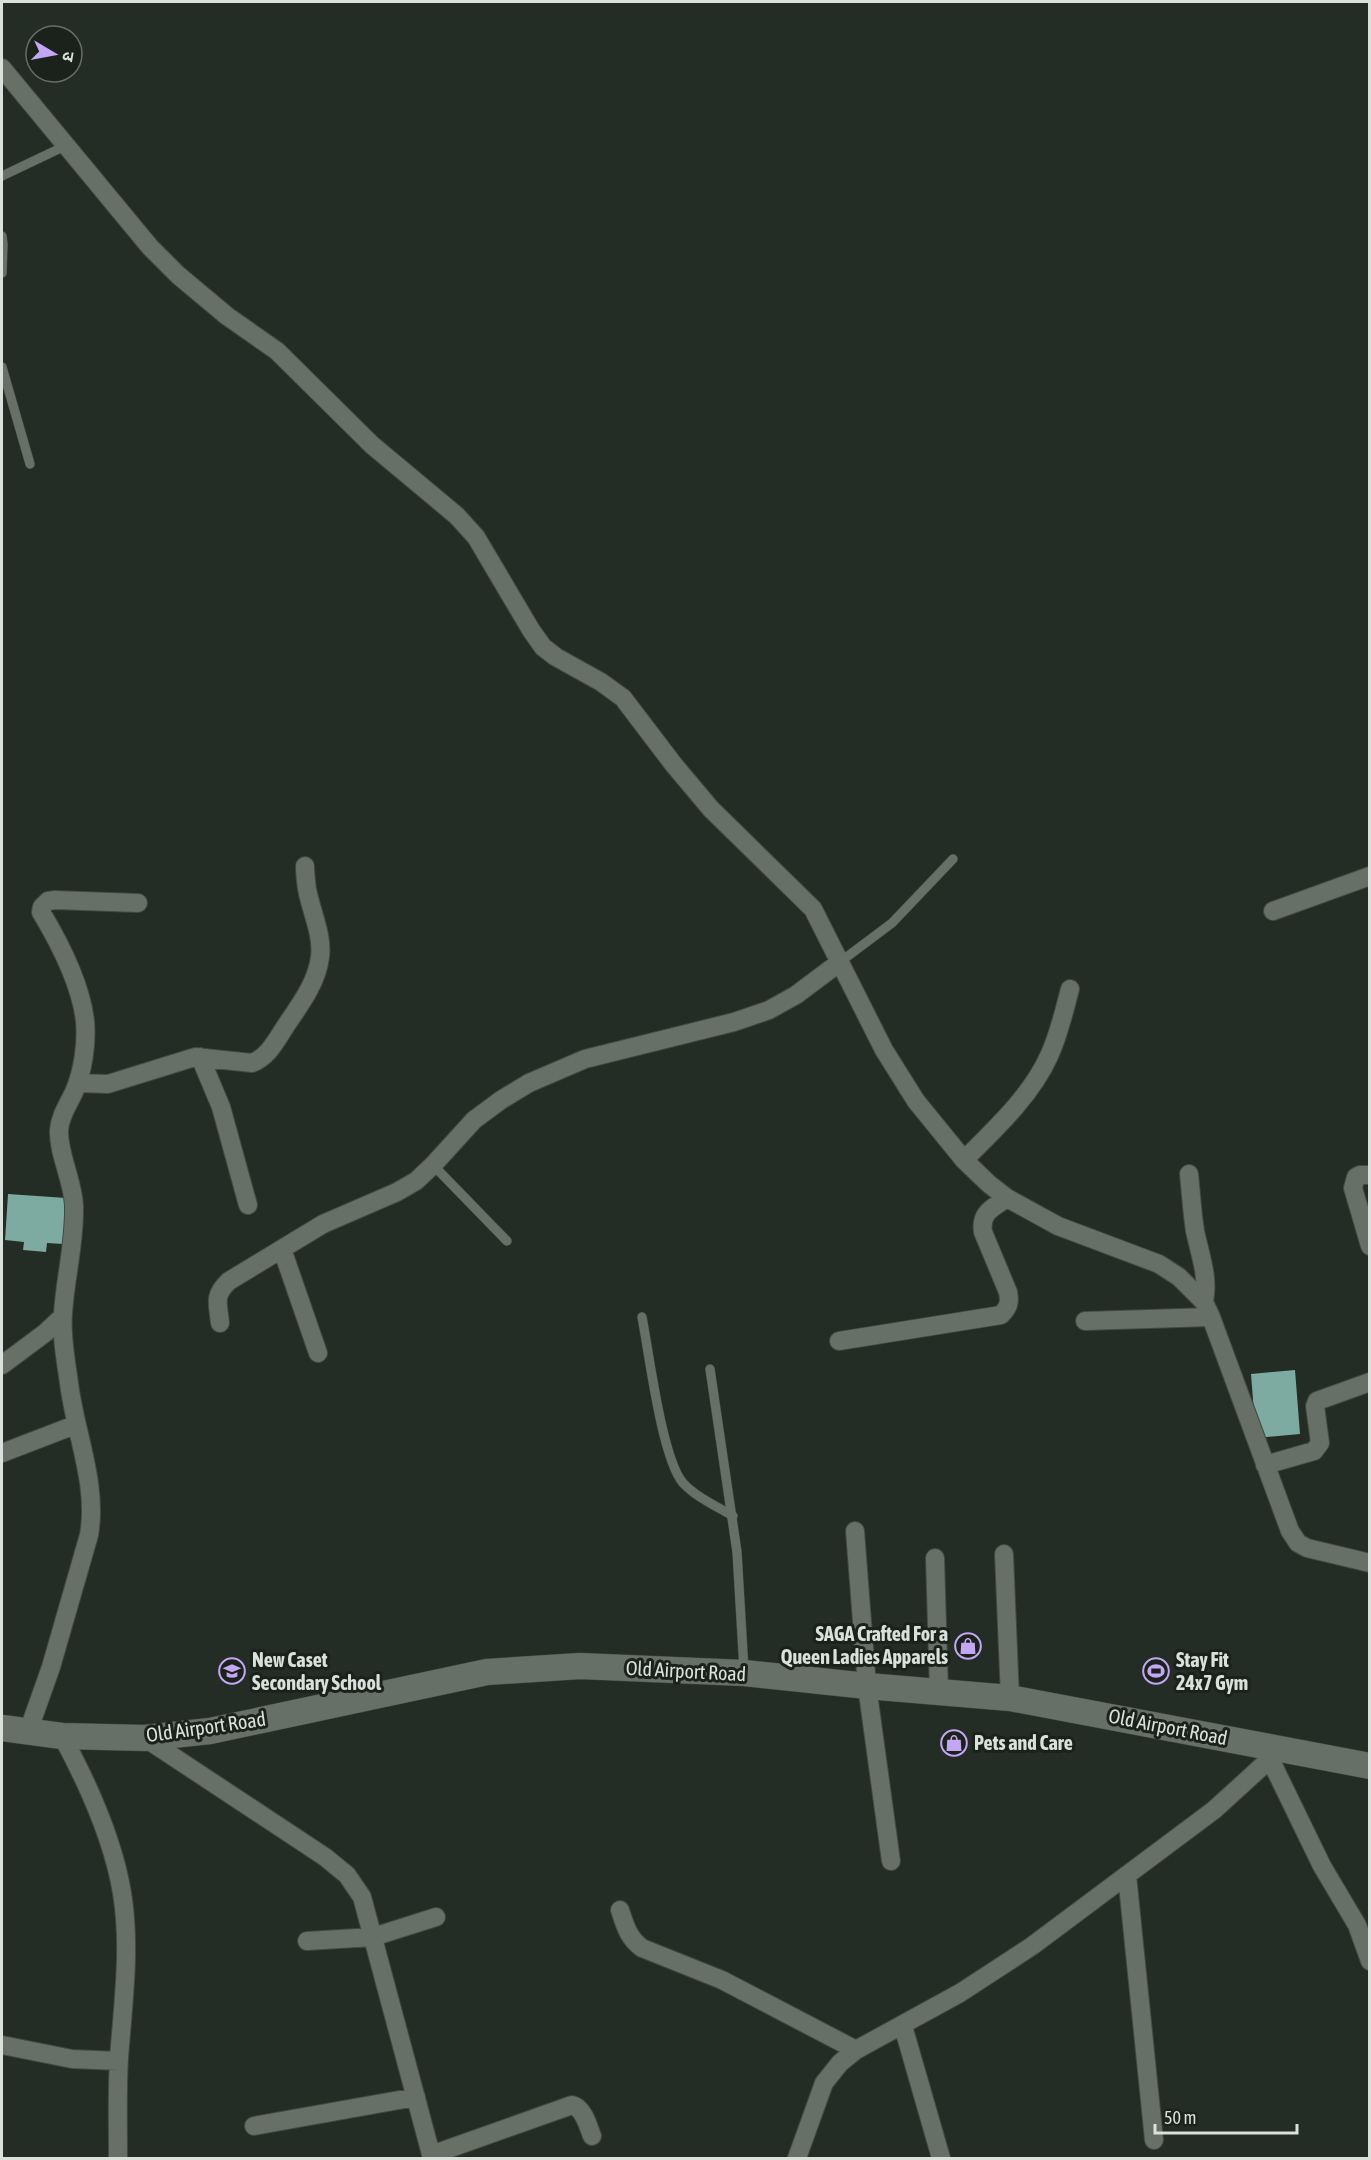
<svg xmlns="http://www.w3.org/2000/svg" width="1371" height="2160" font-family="'Asap Condensed','Noto Sans Devanagari',sans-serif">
	<rect width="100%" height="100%" fill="#232c25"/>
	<!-- building -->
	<path fill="#7daba1" d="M8 1194 66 1198 63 1244 47 1243 46 1252 23 1250 24 1242 5 1240Z
		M1295 1370 1300 1434 1256 1438 1251 1374Z"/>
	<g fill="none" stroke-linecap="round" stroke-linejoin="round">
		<!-- service casing -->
		<g stroke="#424943" stroke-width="10">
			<path id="service" d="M2 176 65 146
				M2 236 3 244 2 273
				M2 367 30 464
				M840 962 892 923 953 859
				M433 1165 507 1241
				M642 1317C649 1353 662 1459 683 1483 696 1497 716 1506 733 1516
				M710 1369 737 1552 744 1670"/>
		</g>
		<!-- minor casing -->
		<g stroke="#424943" stroke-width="20">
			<path id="minor" d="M2 68 150 247 178 275 227 316 277 351 372 445 457 516 476 537 531 630 543 647 556 657 601 682 623 698 674 765 711 809 813 909 884 1050 916 1101 964 1160 989 1184 1007 1198 1058 1226 1159 1264 1179 1277 1204 1302 1211 1317 1290 1531 1298 1543 1307 1548 1370 1563
				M1273 911 1370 876
				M200 1057 221 1107 248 1205
				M78 1083 108 1084 195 1057 252 1063C268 1057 276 1041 285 1027 299 1006 317 983 320 957 323 935 311 911 307 889 306 882 305 874 305 866
				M964 1160C995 1129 1031 1096 1049 1056 1059 1035 1064 1011 1070 989
				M1189 1174C1191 1193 1192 1212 1195 1231 1200 1255 1209 1277 1204 1302
				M1370 1175H1360L1356 1177 1353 1188 1370 1246
				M282 1249 318 1353
				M1085 1321 1211 1317
				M220 1323C218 1303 213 1296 229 1281L323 1224 397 1192 416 1181 433 1165 474 1120 501 1100 529 1083 585 1059 734 1022 769 1010 796 995 840 962
				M839 1341 1001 1315C1009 1307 1010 1302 1008 1292L983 1232C980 1212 993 1208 1007 1198
				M2 1365 45 1333 62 1317
				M2 1453 75 1425
				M1265 1465 1314 1451 1320 1443 1315 1406 1317 1401 1370 1382
				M855 1531 867 1686 891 1861
				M1004 1554 1010 1698
				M935 1558 939 1692
				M28 1732 51 1667 89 1535C98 1484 75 1433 69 1383 66 1362 61 1335 63 1314 65 1278 75 1243 74 1206 73 1181 58 1153 59 1130 60 1116 68 1105 74 1092 83 1071 87 1044 85 1021 81 985 59 942 41 912L42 907 48 901 55 900 138 903
				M62 1736C88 1784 113 1838 122 1893 131 1947 123 2004 119 2058 117 2091 118 2125 118 2158
				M145 1738 325 1857 347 1875 362 1897 432 2158
				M1267 1747 1270 1759 1322 1866 1357 1925 1370 1961
				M1127 1875 1154 2140
				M620 1910C625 1925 628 1938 642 1948L722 1980 856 2050
				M307 1941 373 1937 436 1917
				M903 2026 941 2158
				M2 2045 72 2059 119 2061
				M254 2126 416 2097
				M431 2155 572 2105C584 2108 588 2126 592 2136
				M797 2158 824 2083 840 2063 856 2050 960 1993 1032 1946 1214 1810 1270 1759"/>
		</g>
		<!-- secondary casing -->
		<g stroke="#424943" stroke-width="27">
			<path id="secondary" d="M2 1728 62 1736 145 1738 210 1731 487 1672 580 1666 744 1673 867 1686 1010 1698 1370 1766"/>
		</g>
		<!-- service -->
		<use href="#service" stroke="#667067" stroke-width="9"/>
		<!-- minor -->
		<use href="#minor" stroke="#667067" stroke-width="18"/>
		<!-- secondary -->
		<use href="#secondary" stroke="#667067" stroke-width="26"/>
	</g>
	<!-- icons -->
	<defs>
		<g id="shop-ring" transform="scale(1.35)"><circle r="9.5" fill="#1a221b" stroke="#c3a7f2" stroke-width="1.5"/><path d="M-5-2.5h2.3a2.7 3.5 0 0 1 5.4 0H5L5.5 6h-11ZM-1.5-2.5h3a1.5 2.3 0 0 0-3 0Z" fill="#c3a7f2"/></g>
		<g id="school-ring" transform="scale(1.35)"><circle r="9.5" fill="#1a221b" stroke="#c3a7f2" stroke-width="1.5"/><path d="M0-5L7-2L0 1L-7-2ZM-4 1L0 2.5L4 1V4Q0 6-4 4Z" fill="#c3a7f2"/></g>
		<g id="stadium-ring" transform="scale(1.35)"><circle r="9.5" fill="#1a221b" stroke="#c3a7f2" stroke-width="1.5"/><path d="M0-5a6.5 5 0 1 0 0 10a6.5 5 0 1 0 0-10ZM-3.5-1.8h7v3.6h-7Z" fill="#c3a7f2"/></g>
	</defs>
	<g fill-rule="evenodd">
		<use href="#shop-ring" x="968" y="1646"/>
		<use href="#school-ring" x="232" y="1671"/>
		<use href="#stadium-ring" x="1156" y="1671"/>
		<use href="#shop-ring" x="954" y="1743"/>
	</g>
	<g text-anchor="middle" stroke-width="6" stroke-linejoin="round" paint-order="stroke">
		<!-- poi labels -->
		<g font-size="20" font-weight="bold" fill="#dae0db" stroke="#1a221b" text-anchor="start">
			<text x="948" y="1641" text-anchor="end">SAGA Crafted For a<tspan x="948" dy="23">Queen Ladies Apparels</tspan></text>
			<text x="252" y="1667">New Caset<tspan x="252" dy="23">Secondary School</tspan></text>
			<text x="1176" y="1667">Stay Fit<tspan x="1176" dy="23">24x7 Gym</tspan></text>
			<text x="974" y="1750">Pets and Care</text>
		</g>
		<!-- street labels -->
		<g font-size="20" fill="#dae0db" stroke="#1a221b">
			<text transform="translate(686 1671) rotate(3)" y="7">Old Airport Road</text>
			<text transform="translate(206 1727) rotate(-8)" y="7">Old Airport Road</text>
			<text transform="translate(1168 1727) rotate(11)" y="7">Old Airport Road</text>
		</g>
	</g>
	<!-- border -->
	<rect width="1371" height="2160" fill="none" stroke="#dae0db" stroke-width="6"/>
	<!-- north arrow -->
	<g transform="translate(54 54) rotate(100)"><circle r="28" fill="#1a221b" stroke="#676e68" stroke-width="1.5"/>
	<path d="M0-4.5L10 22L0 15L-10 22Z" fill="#c3a7f2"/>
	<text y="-9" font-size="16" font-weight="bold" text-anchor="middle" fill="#dae0db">उ</text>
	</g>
	<!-- scale -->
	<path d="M1155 2124v9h142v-9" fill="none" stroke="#dae0db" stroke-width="3"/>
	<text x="1164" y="2124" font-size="18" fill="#dae0db" stroke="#1a221b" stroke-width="4.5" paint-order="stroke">50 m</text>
</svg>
